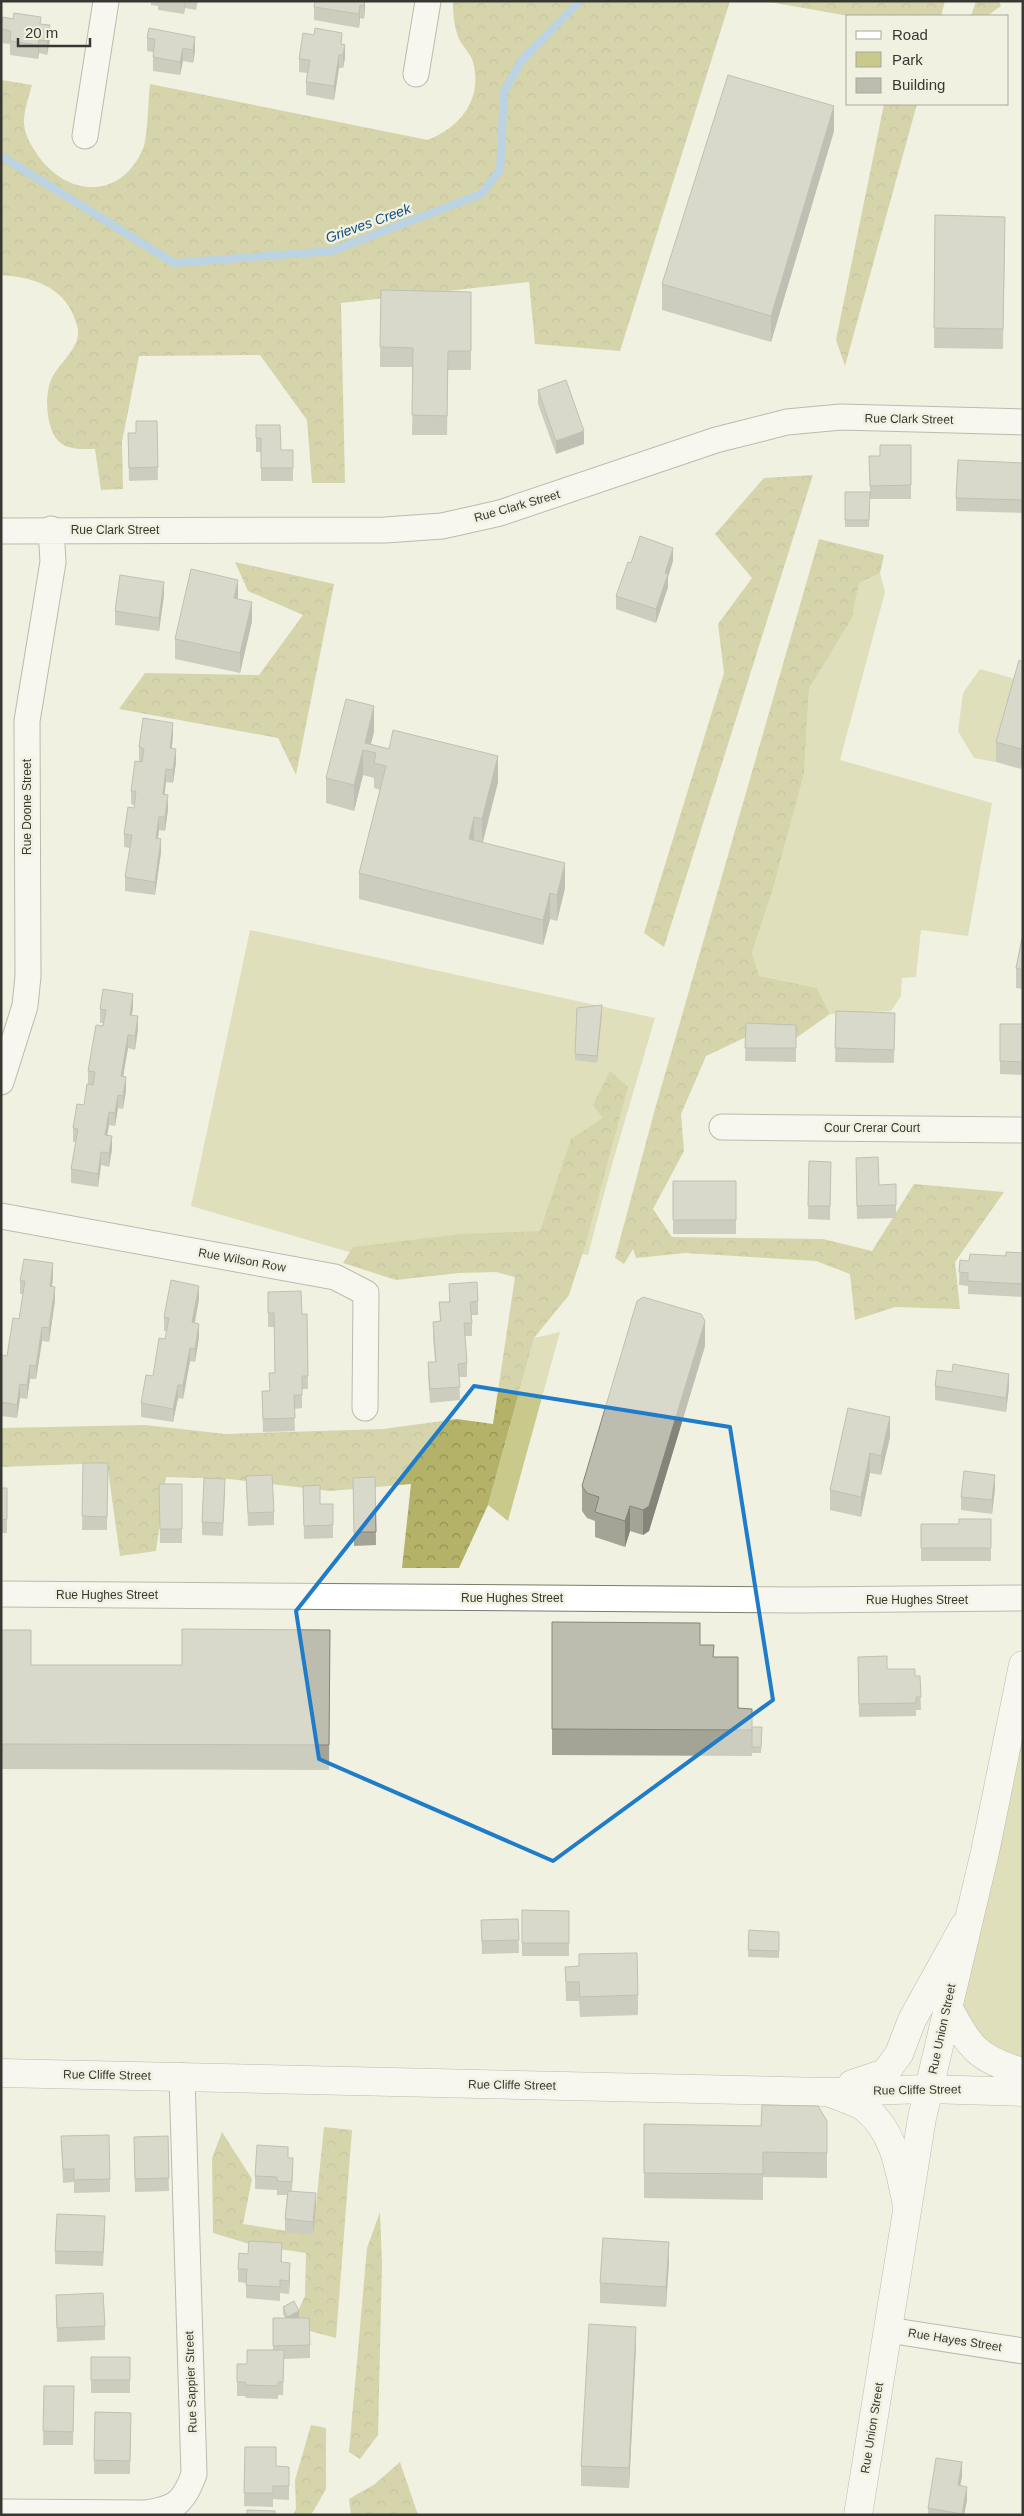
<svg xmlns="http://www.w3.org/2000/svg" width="1024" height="2516" font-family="Helvetica,sans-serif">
	<defs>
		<pattern id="forest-crowns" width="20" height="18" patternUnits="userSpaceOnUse" patternTransform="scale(1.25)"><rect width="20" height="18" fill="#b4b168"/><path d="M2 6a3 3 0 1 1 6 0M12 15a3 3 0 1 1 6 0" fill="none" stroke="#939156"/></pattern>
	</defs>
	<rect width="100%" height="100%" fill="#f1f1e2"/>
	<!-- green -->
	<path fill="#cac98c" d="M880 573 885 592 840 760 992 803 968 936 921 930 916 977 902 978 901 996 891 1011 830 1014 817 988 759 976 752 952 773 889 804 774 809 689 852 618 859 583Z
		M980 669 1019 680 996 762 974 758 958 731 963 693Z
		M250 930 655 1018 609 1175 588 1255 566 1252 373 1259 191 1206Z
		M560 1332 508 1521 488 1505 534 1338Z
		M1023 1709V2072L1010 2068 947 2005Z"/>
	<!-- forest -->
	<path fill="url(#forest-crowns)" d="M453 1H730L620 351 535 344 529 282 341 303 345 483H312L307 420 260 355 139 356 122 442 123 489 101 490 95 449C85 449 71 450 62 444 46 434 44 396 51 380 58 364 77 351 78 334 79 327 74 318 72 312 58 284 29 277 1 275V80L32 85C29 95 25 108 24 119 23 130 29 142 35 151 63 196 119 203 143 149 148 137 148 100 150 84L428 140C460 127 483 100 473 62 471 54 463 47 459 39 454 27 453 14 453 1Z
		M764 1H945L941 16H849Z
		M976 1H999L1001 6 987 16H971Z
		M884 104H917L845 366 836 340Z
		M813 475 664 947 644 933 724 673 718 624 752 578 715 534 764 478Z
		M819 539 884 555 880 573 859 583 852 618 809 689 804 774 773 889 752 952 759 976 817 988 830 1014 796 1038 746 1037 706 1056 681 1114 684 1151 653 1209 672 1237 823 1239 872 1251 914 1184 1004 1192 955 1262 960 1309 895 1307 855 1320 850 1274 816 1261 685 1253 636 1258 633 1249 624 1264 615 1258 655 1109Z
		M235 562 334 584 296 775 278 738 119 709 145 673 259 675 303 615 248 591Z
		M610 1071 628 1087 585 1246 569 1295 534 1338 488 1505 459 1568H402L411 1484 330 1491 229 1479 166 1477 156 1551 120 1556 107 1463 1 1467V1428L145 1425 225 1434 383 1429 457 1419 493 1424 515 1277 496 1272 459 1273 396 1280 343 1263 353 1247 462 1234 540 1231 571 1139 603 1118 593 1105Z
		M324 2127 352 2130 336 2338 291 2326 305 2296 306 2253 253 2245 213 2233 212 2158 222 2132 252 2179 243 2224 313 2235Z
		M380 2212 382 2264 378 2435 360 2459 349 2452 367 2248Z
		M311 2425 326 2428V2489L311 2515H293L296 2509 295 2480Z
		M400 2462 418 2515H351L349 2499 375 2484Z"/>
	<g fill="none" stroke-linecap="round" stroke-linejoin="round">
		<!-- stream -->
		<path stroke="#7ab0e4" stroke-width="8" d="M1 156 174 263 332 251 481 194 500 170 504 91 522 60 580 1"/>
		<!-- minor casing -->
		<g stroke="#7b7b6e" stroke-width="27">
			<path id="minor" d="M416 74 428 1
				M85 136 106 1
				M1 531 385 530 442 526 500 513 716 440 787 422 841 417 1023 422
				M1 1082 25 1006 28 976 27 721 53 562 51 529
				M722 1127 1023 1130
				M1 1216 335 1277 366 1293 365 1408
				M1 1594 800 1600 1023 1598
				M888 2330 1023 2351
				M1 2512 146 2513C176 2509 184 2502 194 2474L182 2076"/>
		</g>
		<!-- secondary casing -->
		<g stroke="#7b7b6e" stroke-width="29">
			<path id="secondary" d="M1 2073 827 2092 928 2089
				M852 2084 885 2073 899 2054 912 2020 964 1926
				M833 2094C843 2098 856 2102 865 2108 895 2132 899 2169 907 2205"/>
		</g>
		<!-- primary casing -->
		<g stroke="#7b7b6e" stroke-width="29">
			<path id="primary" d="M947 2005C969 2045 975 2059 1023 2072
				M928 2089 1023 2092
				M858 2515 922 2118 985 1852 1023 1665"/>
		</g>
		<!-- minor -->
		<use href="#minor" stroke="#fff" stroke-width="25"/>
		<!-- secondary -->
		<use href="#secondary" stroke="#fff" stroke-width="28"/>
		<!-- primary -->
		<use href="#primary" stroke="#fff" stroke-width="28"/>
	</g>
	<!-- wall -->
	<path fill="#a3a396" d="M151 1H198L196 10 185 8 184 14 158 10V6L151 5Z
		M365 1 364 19 360 18 359 28 314 20V7Z
		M41 24 50 39 47 55 39 53 38 59 10 55V44L1 43V26Z
		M149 28 195 51 193 63 183 61 180 75 153 71V52L147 51V38Z
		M342 44 345 58 343 68H339L334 100 306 95V82L307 73 299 72V59Z
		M834 131 771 342 662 310V284Z
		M935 215 1005 236 1003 349 934 348Z
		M381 290 471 292V370H448L447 435H412L413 367H380Z
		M538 390 584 444 556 454 538 404Z
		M157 421 158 480 129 481 128 433H136Z
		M256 425 281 450H293V481H261V452H256Z
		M911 445V499H870L869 527H845V492H870L869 456H880Z
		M1023 463V513L956 511V498Z
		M673 561 668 577V587L656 623 616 609V596L631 563Z
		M164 595 159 631 115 625V611Z
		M238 599 252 621 240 673 175 659V639Z
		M1023 662 1021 769 996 762V742Z
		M374 732 371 744 498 782 483 842 565 888 557 921 550 919 543 945 359 899V873L380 790 374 788V778L363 775 354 811 326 803V778Z
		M173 736 172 748 176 762 173 783 166 782 164 795 168 809 165 831 159 830 158 838 161 852 155 895 125 891V877L130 848 124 847V834L134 808V805L131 804V791L139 761V747Z
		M1023 938V989L1016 988V968Z
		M133 1007 132 1015 138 1029 135 1050 128 1048 123 1076 126 1090 123 1109 118 1108 115 1126 109 1125 107 1135 112 1149 109 1167 101 1165 98 1187 71 1183V1169L76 1142H73V1128L84 1105 88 1084V1071L103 1023H100V1009Z
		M836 1011 895 1013 894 1063 835 1062Z
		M602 1012 597 1063 575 1060V1054Z
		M746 1023 796 1025V1062L745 1061Z
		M1000 1024H1023V1075L1000 1074Z
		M809 1161 831 1162 830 1220 808 1219Z
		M856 1171 879 1185 896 1205V1218L857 1219Z
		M673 1181H736V1234H673Z
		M1023 1253V1297L968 1294V1286L959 1285 960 1260 969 1261Z
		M53 1277 52 1286 55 1300 49 1342 42 1341 36 1379H30L27 1399 20 1398 17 1418 1 1416V1355L7 1356 19 1319 23 1294H20V1281Z
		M449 1284 478 1301V1315H472V1336H465L467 1363V1377H459L460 1400 430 1403 428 1376V1362H435L433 1335V1322L440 1321 439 1302H449Z
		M268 1292 302 1314H307L308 1389H302V1408L294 1409 295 1431 263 1432 262 1391H269L275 1373 274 1327H268Z
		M199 1299 195 1323 199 1337 195 1362 190 1361 183 1399 178 1398 173 1422 141 1417V1403L153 1376 165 1339 167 1331H164V1317Z
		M705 1346 649 1531 643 1535 630 1531 625 1547 595 1537V1521L587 1518 582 1511V1486Z
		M935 1386 1009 1387 1006 1412 935 1400Z
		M848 1408 890 1437 881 1475 870 1473 861 1517 830 1510V1490Z
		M83 1463H108L107 1530H82Z
		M246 1476 274 1512V1525L248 1526Z
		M375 1477 376 1545 354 1546 353 1478Z
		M159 1484H182V1543H160Z
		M303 1486 320 1504H333V1538L304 1539Z
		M1 1488H7V1533H1Z
		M995 1488 992 1514 961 1510V1497Z
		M225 1492 223 1536 202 1535V1522Z
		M991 1519V1561H921V1524H959Z
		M552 1622 700 1645 714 1657 738 1708 752 1727H762L761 1753H752V1748V1756L552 1755Z
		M1 1630 31 1665H182L330 1630 329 1770 1 1769Z
		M858 1657 887 1669 915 1676H920L921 1710H916V1716L859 1717Z
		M522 1910 569 1911V1956H522Z
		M518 1919 519 1953 482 1954 481 1920Z
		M749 1930 779 1932V1958L748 1957Z
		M565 1967 638 1995V2015L580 2017 579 2001H566Z
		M827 2121V2178L763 2177V2200L644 2198V2124L761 2126Z
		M61 2136 110 2179V2192L74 2193V2182L63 2183Z
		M168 2136 169 2191 135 2192 134 2137Z
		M288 2158 293 2172 292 2191 316 2207 313 2235 285 2232V2219L287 2195H277V2190L255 2189V2176Z
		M105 2229 103 2266 55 2264V2251Z
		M282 2256V2262L290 2276 289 2294 280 2293V2301L246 2298V2283L238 2282V2269Z
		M669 2261 666 2307 600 2303V2283Z
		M56 2295 105 2326V2340L57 2342Z
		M283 2307 299 2318 310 2345V2358L284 2359 283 2395H278V2399L246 2398 245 2396H237V2364H247L273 2350V2318H285L283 2314Z
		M636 2346 629 2488 581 2486V2466Z
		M91 2357H130V2393H91Z
		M44 2386H74L73 2445H43Z
		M95 2412 131 2413 130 2474H94Z
		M245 2447 276 2466 289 2467V2500L273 2499V2507L244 2506Z
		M962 2476 960 2485 967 2500 964 2515H928V2508Z"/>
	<!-- shaded-wall -->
	<path fill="#84847a" d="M184 1H185L184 14Z
		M364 1H365V9L364 19Z
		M360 5V18L359 28V14Z
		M50 25V39L47 55V41Z
		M195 37V51L193 63V50Z
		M39 40V53L38 59V45Z
		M345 45V58L343 68V55Z
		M183 48V61L180 75V62Z
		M339 55V68L334 100V86Z
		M834 106V131L771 342V316Z
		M584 431V444L556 454V441Z
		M673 548V561L668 577V587L656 623V609L665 573Z
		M238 580V599L234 598Z
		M164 582V595L159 631V618Z
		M252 602V621L240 673V653Z
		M374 706V732L369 751 365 743Z
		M173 723V736L170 761V748Z
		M1023 742V761L1021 769V749Z
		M176 749V762L173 783V770Z
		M363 750V775L354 811V785Z
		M498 756V782L482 844V819Z
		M166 769V782L163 808V794Z
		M168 795V809L165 831V817Z
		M159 817V830L156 851V838Z
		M474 817V842L469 839Z
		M161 839V852L155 895V882Z
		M565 863V888L557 921V895Z
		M550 893V919L543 945V920Z
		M133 994V1007L130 1028V1015Z
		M602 1005V1012L597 1063V1056Z
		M138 1016V1029L135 1050V1036Z
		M128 1035V1048L121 1089V1076Z
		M126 1077V1090L123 1109V1096Z
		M118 1095V1108L115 1126V1113Z
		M109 1112V1125L105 1148V1135Z
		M112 1136V1149L109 1167V1153Z
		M101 1152V1165L98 1187V1174Z
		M53 1263V1277L50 1299V1286Z
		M199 1286V1299L192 1335V1322Z
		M55 1287V1300L49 1342V1328Z
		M705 1321V1346L649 1531 643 1535V1510Z
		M199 1324V1337L195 1362V1349Z
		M42 1327V1341L36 1379V1366Z
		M190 1348V1361L183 1399V1385Z
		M30 1365V1379L27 1399V1385Z
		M1009 1374V1387L1006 1412V1398Z
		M20 1384V1398L17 1418V1405Z
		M178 1385V1398L173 1422V1409Z
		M890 1417V1437L881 1475V1456Z
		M870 1453V1473L861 1517V1497Z
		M995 1475V1488L992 1514V1500Z
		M630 1506V1531L625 1547V1521Z
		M316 2193V2207L313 2235V2222Z
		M669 2242V2261L666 2307V2287Z
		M290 2263V2276L289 2294V2281Z
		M299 2311V2318L287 2324V2317Z
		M636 2327V2346L629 2488V2468Z
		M962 2462V2476L958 2498V2485Z
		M967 2487V2500L964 2515H962Z"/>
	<!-- building -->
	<path fill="#bdbdaf" stroke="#84847a" d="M315 1H364V6L360 5 359 14 314 7Z
		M14 13 41 17 40 24 50 25 47 41 39 40 38 45 10 41 11 31 1 29 3 17 13 19Z
		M149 28 195 37 193 50 183 48 180 62 153 57 155 39 147 38Z
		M315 28 342 33 341 44 345 45 343 55H339L334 86 306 82 310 60 299 59 303 33 314 35Z
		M728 75 834 106 771 316 662 284Z
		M935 215 1005 217 1003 329 934 328Z
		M381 290 471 292V351H448L447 416 412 415 413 348 380 347Z
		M566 380 584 431 556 441 538 390Z
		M136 421H157L158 467 129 468 128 433H136Z
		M256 425H280L281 450H293V468H261V438H256Z
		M880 445H911V485L870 486 869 456H880Z
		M958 460 1023 463V500L956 498Z
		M845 492H870L869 520H845Z
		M640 536 673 548 665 573 668 574 656 609 616 596 628 562 631 563Z
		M191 569 238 580 234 598 252 602 240 653 175 639Z
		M120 575 164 582 159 618 115 611Z
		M1019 660 1023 662V742L1021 749 996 742Z
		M346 699 374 706 365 743 389 749 393 730 498 756 482 819 474 817 469 839 565 863 557 895 550 893 543 920 359 873 386 766 374 763 376 753 363 750 354 785 326 778Z
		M143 718 173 723 170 748 176 749 173 770 166 769 163 794 168 795 165 817H159L156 838 161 839 155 882 125 877 132 835 124 834 128 807 134 808 136 791H131L135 761 142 762 144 749 139 747Z
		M1022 938H1023V970L1016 968Z
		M103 989 133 994 130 1015 138 1016 135 1036 128 1035 121 1076 126 1077 123 1096 118 1095 115 1113 109 1112 105 1135 112 1136 109 1153 101 1152 98 1174 71 1169 78 1129 73 1128 77 1104 84 1105 87 1084 93 1085 95 1072 88 1071 96 1025 103 1026 106 1010 100 1009Z
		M602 1005 597 1056 575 1054 577 1008Z
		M836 1011 895 1013 894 1050 835 1048Z
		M746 1023 796 1025V1048H745Z
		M1000 1024H1023V1062L1000 1061Z
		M878 1157 879 1185 896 1184V1205L857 1206 856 1158Z
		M809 1161 831 1162 830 1206H808Z
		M673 1181H736V1220H673Z
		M1006 1252 1023 1253V1284L968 1281V1273L959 1272 960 1260 969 1261 970 1254 1006 1256Z
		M24 1259 53 1263 50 1286 55 1287 49 1328 42 1327 36 1366 30 1365 27 1385 20 1384 17 1405 1 1402V1355L7 1356 13 1318 19 1319 25 1281H20Z
		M171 1280 199 1286 192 1322 199 1324 195 1349 190 1348 183 1385H178L173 1409 141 1403 146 1375 153 1376 159 1338 165 1339 169 1318 164 1317Z
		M477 1282 478 1301 470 1302 472 1323H464L467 1363 458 1364 460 1387 430 1389 428 1362H436L433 1322 441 1321 439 1302H450L449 1284Z
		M301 1291 302 1314H307L308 1376H302V1395H294L295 1418 263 1419 262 1391H270L269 1373H275L274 1313H268V1292Z
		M643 1297 701 1314 705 1321 649 1506 643 1510 630 1506 625 1521 595 1512 599 1497 587 1493 582 1486 637 1301Z
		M953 1364 1009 1374 1006 1398 935 1386 937 1370 952 1372Z
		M848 1408 890 1417 881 1456 870 1453 861 1497 830 1490Z
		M83 1463H108L107 1517 82 1516Z
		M964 1471 995 1475 992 1500 961 1497Z
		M272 1475 274 1512 248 1513 246 1476Z
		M375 1477 376 1532H354L353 1478Z
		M204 1478 225 1479 223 1523 202 1522Z
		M159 1484H182V1529H160Z
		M320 1485V1504H333V1525L304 1526 303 1486Z
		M1 1488H7V1519L1 1520Z
		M959 1519H991V1548H921V1524H959Z
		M552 1622 700 1623V1645H714L713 1657H738V1708L752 1709V1730L552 1729Z
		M182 1629 330 1630 329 1745 1 1744V1630H31V1665H182Z
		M887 1656V1669H915V1676H920L921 1697H916V1703L859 1704 858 1657Z
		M752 1727H762L761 1747H752Z
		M522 1910 569 1911V1943H522Z
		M518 1919 519 1940 482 1941 481 1920Z
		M749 1930 779 1932V1951L748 1950Z
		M637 1953 638 1995 580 1997 579 1982H566L565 1967 579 1966V1954Z
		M762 2105 818 2106 827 2121V2153L763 2152V2174L644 2173V2124L761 2126Z
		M109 2135 110 2179 74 2180V2169H63L61 2136Z
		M168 2136 169 2178 135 2179 134 2137Z
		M257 2145 288 2147V2158H293L292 2182 277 2181V2177L255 2176Z
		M288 2191 316 2193 313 2222 285 2219Z
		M57 2214 105 2216 103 2252 55 2251Z
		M603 2238 669 2242 666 2287 600 2283Z
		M249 2241 282 2243 281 2262 290 2263 289 2281 280 2280V2287L246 2285 247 2269H238L239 2253 248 2254Z
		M103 2293 105 2326 57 2328 56 2295Z
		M294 2301 299 2311 287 2317 283 2307Z
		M273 2318H309L310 2345 273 2346Z
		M589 2324 636 2327 629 2468 581 2466Z
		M247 2350H284L283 2382H278V2386L246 2385 245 2382H237V2364H247Z
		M91 2357H130V2380H91Z
		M44 2386H74L73 2432 43 2431Z
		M95 2412 131 2413 130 2461 94 2460Z
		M245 2447H276V2466L289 2467V2486H273V2493H244Z
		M936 2458 962 2462 958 2485 967 2487 962 2514 928 2508Z
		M247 2510 275 2511V2515H247Z"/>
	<!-- marked area -->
	<path d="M0 0H1024V2516H0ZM474 1386 730 1427 773 1700 553 1861 319 1759 296 1611Z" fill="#f1f1e2" fill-opacity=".55" fill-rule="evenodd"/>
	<path fill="none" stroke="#1e7cc9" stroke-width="4" stroke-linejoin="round" d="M474 1386 730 1427 773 1700 553 1861 319 1759 296 1611Z"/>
	<g text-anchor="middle" stroke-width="5" stroke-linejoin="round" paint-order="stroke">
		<!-- street labels -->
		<g font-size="12" fill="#383832" stroke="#f1f1e2">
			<text transform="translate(909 419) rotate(1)" y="4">Rue Clark Street</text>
			<text transform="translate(517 506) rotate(-16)" y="4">Rue Clark Street</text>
			<text x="115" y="534">Rue Clark Street</text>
			<text transform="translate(27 807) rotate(-90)" y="4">Rue Doone Street</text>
			<text x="872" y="1132">Cour Crerar Court</text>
			<text transform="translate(242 1260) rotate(10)" y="4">Rue Wilson Row</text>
			<text x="107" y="1599">Rue Hughes Street</text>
			<text x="512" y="1602">Rue Hughes Street</text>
			<text x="917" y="1604">Rue Hughes Street</text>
			<text transform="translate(942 2029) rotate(-78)" y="4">Rue Union Street</text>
			<text transform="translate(107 2075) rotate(1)" y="4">Rue Cliffe Street</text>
			<text transform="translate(512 2085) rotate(1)" y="4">Rue Cliffe Street</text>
			<text transform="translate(917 2090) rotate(-1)" y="4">Rue Cliffe Street</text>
			<text transform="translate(955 2340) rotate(9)" y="4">Rue Hayes Street</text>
			<text transform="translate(191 2382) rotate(-92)" y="4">Rue Sappier Street</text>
			<text transform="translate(872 2428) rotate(-81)" y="4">Rue Union Street</text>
		</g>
		<!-- water labels -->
		<g font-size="14" font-style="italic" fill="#134d7e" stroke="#f1f1e2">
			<text transform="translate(368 223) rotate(-20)" y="5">Grieves Creek</text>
		</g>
	</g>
	<!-- border -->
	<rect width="1024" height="2516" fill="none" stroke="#383832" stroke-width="5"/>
	<!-- legend -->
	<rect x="846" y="15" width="162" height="90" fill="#f1f1e2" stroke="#a7a79c"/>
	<rect x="856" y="31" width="25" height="8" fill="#ffffff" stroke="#a7a79c"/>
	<text x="892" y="40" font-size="15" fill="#383832">Road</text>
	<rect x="856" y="52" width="25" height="15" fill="#cac98c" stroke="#a7a79c"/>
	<text x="892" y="65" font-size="15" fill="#383832">Park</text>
	<rect x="856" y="78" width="25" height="15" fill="#bdbdaf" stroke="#a7a79c"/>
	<text x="892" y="90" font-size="15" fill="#383832">Building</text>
	<!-- scale -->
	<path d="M18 38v8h72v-8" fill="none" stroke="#383832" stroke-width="2.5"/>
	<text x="25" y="38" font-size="15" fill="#383832" stroke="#f1f1e2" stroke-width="4" paint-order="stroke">20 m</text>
</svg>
